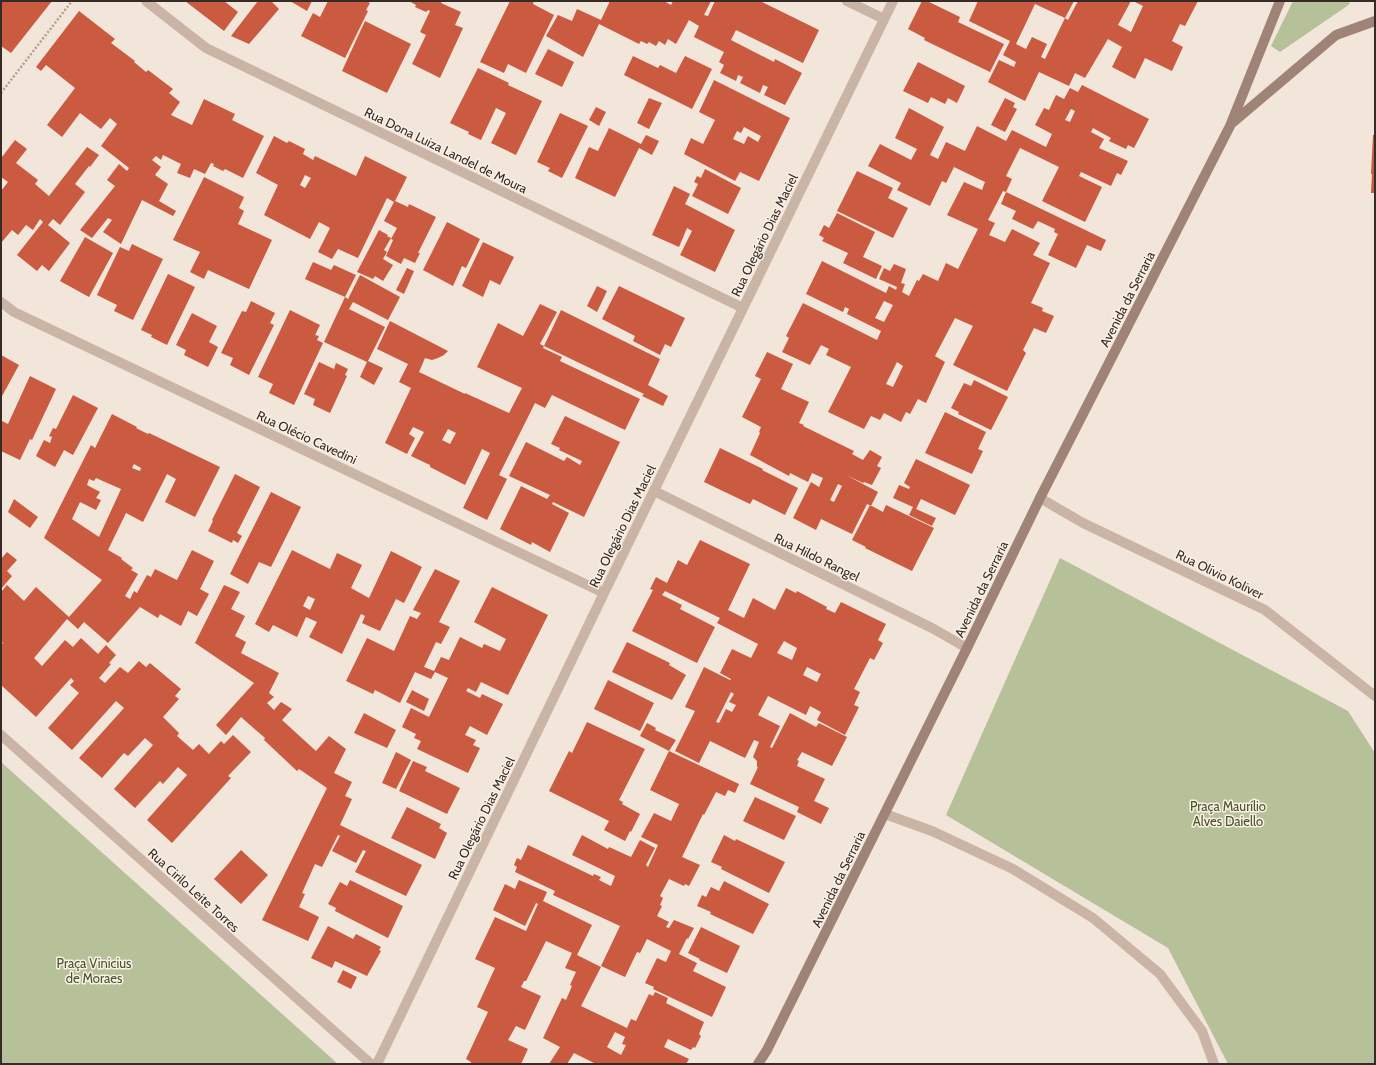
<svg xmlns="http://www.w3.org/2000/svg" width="1376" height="1065" font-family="Cabin,sans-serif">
	<rect width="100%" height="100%" fill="#f2e5d9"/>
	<!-- green -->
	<path fill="#b6c199" d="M1293 1H1348L1350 4 1280 52 1271 46Z
		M1060 558 1348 711 1375 753V1064H1228L1168 948 946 815Z
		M1 762 338 1064H1Z"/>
	<!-- building -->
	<path fill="#ca5a40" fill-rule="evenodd" d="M1 1H52L11 53 1 46Z
		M185 1H224L238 12 224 31Z
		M258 1H271L279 9 249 44 231 36Z
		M290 1H312L307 11Z
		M328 1H366L370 3 366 10 368 11 345 58 301 36 313 13 320 17Z
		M409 1H442L441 3 461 12 455 25 463 28 440 78 412 64 426 35 420 32 430 11 428 10 426 12 415 7 416 5Z
		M510 1H534L533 4 554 15 526 73 508 64 504 73 480 62Z
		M610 1H657L660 2 664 1 671 5 673 1H711L704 15 708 16 715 1H760L819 30 803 63 736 30 731 40 774 62 775 59 802 73 785 105 764 95 768 87 763 85 760 93 740 83 743 77 738 75 736 81 720 73 724 65 719 62 724 52 694 37 699 26 689 20 676 44 668 39 665 45 659 41 656 46 649 42 647 44 641 41 639 44 599 24 583 57 546 36 558 15 572 21 577 9 601 20Z
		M922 1H927L960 17 958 22 1004 44 990 72 924 40 925 38 908 29Z
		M978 1H1074L1065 18 1035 4 1016 44 1026 49 1032 37 1047 44 1041 57 1045 59 1065 18 1068 20 1078 1H1131L1118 25 1131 32 1143 6 1133 1H1198L1185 26 1180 24 1172 41 1183 47 1172 71 1145 58 1135 79 1112 67 1122 47 1108 39 1085 78 1075 73 1069 86 1039 72 1025 101 988 82 999 60 1014 67 1016 62 1003 55 1010 41 969 21Z
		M79 11 115 39 111 43 135 61 134 62 146 72 148 70 173 89 169 93 180 102 171 115 192 125 204 99 235 114 232 120 264 136 243 178 225 169 223 171 213 166 214 164 211 163 205 174 194 169 190 178 177 173 181 164 163 155 161 160 156 156 152 160 161 167 155 175 168 184 159 201 176 211 173 216 142 200 121 244 103 232 112 220 108 218 92 238 80 230 115 186 107 180 119 164 127 171 129 168 101 146 117 124 110 118 101 129 80 113 62 137 47 125 75 88 46 65 41 71 36 67Z
		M365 21 411 44 387 93 342 71Z
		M548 49 574 62 562 87 535 74Z
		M633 56 658 68 660 65 676 73 685 56 712 69 692 109 624 75Z
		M918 62 965 86 957 103 948 98 945 104 931 97 928 103 903 91Z
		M478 68 509 83 508 85 542 101 516 155 491 143 506 113 496 108 481 140 468 134 469 132 450 123Z
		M714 80 790 118 759 181 740 172 735 181 684 154 691 138 703 144 715 120 699 112ZM744 127 761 136 758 142 748 136 744 144 733 139 737 131 741 133Z
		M1082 85 1149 119 1134 148 1128 145 1126 149 1109 141 1111 138 1093 128 1091 132 1104 139 1099 148 1128 161 1121 175 1117 173 1111 186 1081 172 1079 176 1102 187 1085 222 1042 201 1059 167 1020 148 1006 176 1012 179 1006 192 1003 191 988 220 995 223 989 235 1005 242 1012 229 1040 243 1033 255 1050 263 1031 303 1043 308 1042 311 1054 316 1046 333 1034 328 1023 350 1026 353 1007 391 953 365 973 326 955 318 935 356 945 362 926 403 918 399 910 414 906 412 901 422 884 413 880 420 871 416 864 429 828 412 851 367 826 355 829 349 821 345 810 365 782 352 789 338 786 336 803 303 877 340 881 331 847 314 849 309 845 307 843 312 806 294 822 261 886 293 889 286 896 290 897 287 879 279 884 268 890 271 894 264 906 269 901 283 905 284 902 292 909 296 917 280 919 281 923 274 938 281 946 263 958 269 978 229 947 215 964 182 982 190 985 182 954 167 946 183 942 181 930 206 897 190 901 183 868 166 880 144 911 160 917 149 895 138 909 108 944 127 930 155 938 159 946 142 965 151 977 126 1006 141 1012 130 1046 147 1052 134 1035 125 1044 108 1049 110 1056 95 1064 99 1070 88 1078 92ZM1071 109 1075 111 1070 122 1065 120ZM884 301 893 305 884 322 875 318ZM897 362 903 366 893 387 886 384Z
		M649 98 662 103 649 129 637 123Z
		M1005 98 1015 103 1013 107 1017 109 1005 132 991 125Z
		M596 107 606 112 599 126 589 120Z
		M560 113 588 126 562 178 548 171 550 168 537 162Z
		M609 128 641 144 646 135 659 141 652 155 639 148 615 197 575 178 589 147 598 151Z
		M1373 135H1375V193H1371L1372 174H1371Z
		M274 136 287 143 289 141 305 149 303 154 313 160 315 156 356 176 365 156 407 177 395 201 408 207 409 204 436 217 418 253H420L415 263 404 258 401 264 386 256 393 240 391 239 397 228 384 221 394 202 387 198 358 258 338 249 332 259 318 252 330 228 319 222 310 239 264 215 278 185 256 173ZM305 175 311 178 305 188 300 185Z
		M15 140 27 149 16 163 38 180 35 184 49 196 87 147 99 155 90 167 89 166 75 184 85 192 60 225 53 219 48 225 70 243 49 271 42 265 37 271 17 255 43 222 40 219 33 230 26 225 18 235 12 230 1 243V191L8 182 1 177V156L2 157Z
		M705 169 741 188 728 214 692 196 698 184 694 182 697 176 701 178Z
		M857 171 893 188 888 198 908 208 893 238 837 211Z
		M204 177 244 197 239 208 244 211 238 224 272 240 249 289 208 270 204 279 190 272 200 252 173 240Z
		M674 186 690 194 685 204 735 230 715 272 680 255 692 231 687 228 679 247 652 235Z
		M1006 192 1106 240 1101 251 1087 245 1076 268 1048 255 1058 234 1054 232 1055 229 1038 221 1033 229 1012 219 1016 211 1001 204Z
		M837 213 875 232 863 257 882 266 876 279 843 263 848 253 822 241 824 238 819 235 824 225 829 228Z
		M447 222 480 239 466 268 462 266 453 286 423 270Z
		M379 230 388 235 387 236 391 238 384 250 387 252 383 259 393 265 383 281 375 276 373 279 357 272Z
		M85 237 113 253 89 297 60 281Z
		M483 242 514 257 500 285 490 280 483 297 462 286Z
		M132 244 163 259 133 320 114 311 117 305 97 295 120 247 129 251Z
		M313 262 331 270 334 265 356 275 345 297 305 279Z
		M407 268 414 271 404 294 396 290Z
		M168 274 195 287 167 345 151 337 152 335 141 330Z
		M360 275 400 297 388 320 353 302 349 309 385 327 368 361 383 368 374 385 360 377 367 362 324 342 345 297 348 299Z
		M597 286 607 291 597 312 587 306Z
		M619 286 685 318 671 347 665 344 660 355 633 341 635 336 602 319Z
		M251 301 275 313 270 323 274 325 249 375 230 365 233 358 221 353 242 311 246 312Z
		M540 304 557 312 540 344 544 346 543 348 562 357 560 361 640 399 625 430 552 395 545 408 535 403 499 475 507 479 487 520 463 508 490 453 482 449 465 485 430 467V465L411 456 424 432 413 427 409 434 415 438 407 454 385 443 411 388 399 382 408 364 377 349 390 321 448 351 444 355 438 358 432 360 425 358 419 372 465 394V393L509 413 522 388 477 367 498 323 523 336ZM448 429 456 433 450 444 442 440Z
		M290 310 320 325 315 335 319 336 317 340 323 343 294 405 269 393 273 384 258 377Z
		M561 310 660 359 648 385 668 396 663 406 642 396 644 394 544 346Z
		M192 313 217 326 209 342 218 347 208 367 184 355 186 350 176 345Z
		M767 352 793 364 781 389 809 402 799 423 804 425 803 426 854 451 852 454 863 460 870 450 882 457 877 466 881 468 872 485 864 482 863 483 846 475 878 492 871 506 867 504 852 534 821 519 816 530 793 518 811 482 819 487 823 478 812 473 808 482 790 473 789 476 750 455 760 433 759 432 761 427 742 417 761 379 755 376ZM838 484 842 486 834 502 830 500Z
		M1 355 19 365 1 398Z
		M319 362 334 369 336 363 348 369 345 375 347 376 330 413 313 405 315 399 304 394Z
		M30 376 56 389 32 440 30 439 20 460 1 451V424L2 421 8 424Z
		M974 380 1008 397 991 430 958 414 959 412 951 408 964 383 971 386Z
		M73 395 98 408 73 455 64 450 55 467 36 456 44 440 50 443 52 437 49 436 53 428 56 429Z
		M945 412 986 432 978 449 983 451 972 474 925 453Z
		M112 414 137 427 136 428 148 434 149 433 220 467 195 517 165 502 176 479 167 474 143 522 126 513 108 550 122 558 121 559 133 568 131 570 138 574 125 596 130 599 134 591 137 593 147 575 151 577 155 569 177 580 192 550 214 561 200 589 209 594 197 616 188 611 181 626 160 614 158 618 140 607 108 643 84 622 78 629 67 619 34 658 42 666 65 640 73 647 81 638 98 654 106 645 116 655 109 663 111 664 99 678 105 683 120 667 128 673 139 661 146 667 150 663 181 689 175 696 179 699 163 717 179 733 177 736 193 750 199 744 209 754 221 741 224 744 233 735 251 752 228 776 231 778 172 843 147 820 187 775 178 767 163 784 160 781 135 808 114 789 153 745 145 738 128 756 124 753 102 778 79 758 124 708 116 701 72 750 48 728 79 693 70 685 74 681 71 678 36 717 1 685V645L3 643 1 641V592L7 585 24 601 36 587 69 617 102 580 44 538 91 445 95 448ZM134 464 141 468 140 471 132 468ZM96 478 121 489 99 537 72 519 80 502 96 510 101 500 96 498 100 492 87 485 89 479 94 481Z
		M565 416 620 442 584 517 553 502 552 504 569 513 550 552 532 542 531 545 500 529 521 486 547 499 550 495 509 476 526 442 564 461 567 457 580 465 582 461 559 450 560 448 551 444Z
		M720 448 763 469 762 470 798 488 785 515 753 499 750 504 704 482Z
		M916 459 970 485 955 515 921 499 916 509 936 518 932 526 909 515 913 507 893 498 899 485 909 489 910 487 904 483Z
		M235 474 260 487 237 533 242 536 238 543 233 540 232 543 208 531 213 521 212 520Z
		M271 492 301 507 271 567 259 562 248 584 230 574Z
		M14 499 38 517 30 528 8 512Z
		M870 505 883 512 886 505 934 528 912 571 865 548 866 547 852 540Z
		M700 540 750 564 728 610 744 618 753 598 775 610 786 588 796 593 797 591 827 607 826 609 835 613 841 602 886 624 878 640 883 643 874 660 870 658 854 689 860 692 854 705 859 707 845 735 817 720 821 712 810 706 806 715 768 696 758 715 780 726 770 747 772 748 790 713 816 727 819 723 847 737 832 766 802 752 797 760 799 761 797 766 825 779 814 801 829 808 821 824 797 812 799 807 750 784 758 767H757V761L753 757 759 742 754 740 745 758 710 741 699 763 675 751 695 711 685 707 704 667 730 680 731 679 720 673 732 649 751 658 758 644 717 623 720 618 665 591 662 595 682 605 680 609 715 627 697 663 632 631 653 590 650 589 656 577 667 583 678 560 687 565ZM784 641 797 648 792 660 777 653ZM807 667 821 674 817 682 803 675ZM731 692 734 694 729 702 736 705 732 712 726 709 719 723 716 722Z
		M292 550 330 569 337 553 362 565 351 588 369 598 391 551 422 567 404 603 396 599 380 631 362 623 365 616 361 614 342 654 309 637 317 622 306 617 297 637 273 625 269 632 255 624ZM308 596 315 599 310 610 303 606Z
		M7 552 17 560 7 571 12 576 1 589V559Z
		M435 569 460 581 439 622 450 627 441 644 436 642 424 667 434 671 441 657 449 660 460 637 482 648 484 644 500 651 506 639 474 622 492 587 548 615 508 695 481 682 476 692 468 688 466 691 480 698 482 694 503 704 487 735 470 726 465 735 476 740 473 745 480 748 468 773 417 749 421 741 414 738 416 734 402 727 411 708 429 717 448 678 435 672 431 679 415 672 400 703 375 690 373 694 346 681 367 638 394 651 410 616 417 619 421 613 413 610Z
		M224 585 240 592 231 609 245 616 235 636 246 642 241 653 279 673 269 693 274 697 267 703 274 710 281 702 292 709 282 720 316 751 329 736 346 749 334 773 352 782 345 796 352 799 340 825 422 865 406 896 355 872 366 851 363 850 356 863 332 851 340 836 338 835 322 867 315 864 302 893 305 894 299 907 319 917 308 941 262 920 327 788 299 769 297 771 264 740 265 738 241 717 226 735 216 725 254 683 195 643Z
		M627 642 670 663 669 665 686 675 672 700 612 672Z
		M608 680 654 703 640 731 594 709Z
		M412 690 429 699 424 711 406 702Z
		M364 713 396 730 387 748 354 733Z
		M587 722 645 749 619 800 623 802 622 804 640 814 631 832 630 831 625 841 604 830 609 821 549 791 569 751 572 753Z
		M647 723 656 728 655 730 676 740 669 751 640 736Z
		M669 751 739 784 735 793 728 790 725 796 716 792 704 815 703 814 682 857 700 865 689 886 685 884 684 886 669 879 660 896 663 898 660 905 662 906 657 916 669 922 666 927 669 928 674 920 694 928 688 939 687 938 679 954 697 963 693 971 726 987 712 1017 653 989 654 987 645 983 657 958 666 962 671 951 647 939 640 953 637 952 625 977 601 966 620 926 553 895 555 891 515 872 517 867 514 865 517 858 521 860 528 845 593 876 594 874 601 877 599 880 611 886 615 876 572 855 582 835 608 849 609 847 631 857 640 840 655 848 646 865 648 867 658 845 641 837 654 813 671 821 679 804 650 790Z
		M396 752 411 760 396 789 382 783Z
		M413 761 427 767 425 771 460 788 447 814 399 791Z
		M755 797 796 816 784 840 743 821Z
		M407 807 441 824 439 828 447 833 435 859 391 838Z
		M724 835 735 841 736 839 785 862 769 893 721 869 722 867 711 862Z
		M241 850 268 875 241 904 214 879Z
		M350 880 403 906 388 938 335 911 336 908 328 904 340 882 347 886Z
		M519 880 547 892 543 901 592 925 577 955 601 967 581 1006 627 1028 631 1019 636 1021 649 994 653 996 655 992 668 998 666 1003 704 1022 699 1034 701 1036 695 1048 693 1047 691 1050 668 1039 664 1047 689 1059 686 1064H596L574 1053 567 1064H549L560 1047 543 1038 562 998 566 1000 572 986 570 985 576 972 565 968 572 953 546 941 526 981H524L521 987 541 996 525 1030 516 1026 508 1040 528 1049 521 1064H470L471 1062 466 1059 488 1012 477 1007 495 968 475 959 495 917 526 931 538 904 536 903 525 926 493 910 505 884 515 889ZM615 1032 625 1037 622 1044 626 1045 621 1055 607 1047Z
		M724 881 769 904 753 934 710 914 711 912 697 906 702 895 706 897 711 887 719 891Z
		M328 926 353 939 356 934 381 947 379 950 381 951 367 976 335 961 332 968 311 958Z
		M701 927 740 946 727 973 699 960 700 959 688 953Z
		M343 970 357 977 351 989 337 982Z"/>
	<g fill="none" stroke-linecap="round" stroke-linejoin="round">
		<!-- path -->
		<path stroke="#b69e8f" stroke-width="2.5" stroke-dasharray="2 2" stroke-linecap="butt" d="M1 93 72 1"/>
		<!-- minor -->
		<path stroke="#cab4a5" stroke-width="10" d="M146 1 206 48 743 308
			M847 1 884 19
			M1 302 14 312 604 593
			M654 491 932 628 967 648
			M1040 498 1083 523 1265 610 1375 696
			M1 735 371 1064
			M885 814 932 831 1013 869 1093 918 1160 974 1202 1031 1214 1064
			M377 1064 604 593 893 1"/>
		<!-- secondary -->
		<path stroke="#9e8376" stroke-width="10" d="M1231 124 1336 35 1375 21
			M758 1064 767 1050 967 648 1040 498 1230 126 1280 1"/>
	</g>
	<g text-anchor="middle" stroke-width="3" stroke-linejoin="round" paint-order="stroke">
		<!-- street labels -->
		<g font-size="13" fill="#362b27" stroke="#faf0e6">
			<text transform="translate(446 150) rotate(26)" y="5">Rua Dona Luiza Landel de Moura</text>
			<text transform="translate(764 235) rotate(-64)" y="5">Rua Olegário Dias Maciel</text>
			<text transform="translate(1127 299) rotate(-63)" y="5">Avenida da Serraria</text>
			<text transform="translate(307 437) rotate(25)" y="5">Rua Olécio Cavedini</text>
			<text transform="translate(622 526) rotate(-64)" y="5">Rua Olegário Dias Maciel</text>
			<text transform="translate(817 557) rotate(26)" y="5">Rua Hildo Rangel</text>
			<text transform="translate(1220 574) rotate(26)" y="5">Rua Olívio Koliver</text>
			<text transform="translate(981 589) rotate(-64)" y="5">Avenida da Serraria</text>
			<text transform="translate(481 818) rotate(-64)" y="5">Rua Olegário Dias Maciel</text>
			<text transform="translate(838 879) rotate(-64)" y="5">Avenida da Serraria</text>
			<text transform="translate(194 890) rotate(42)" y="5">Rua Cirilo Leite Torres</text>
		</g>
		<!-- park labels -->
		<g font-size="13" fill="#47552a" stroke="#faf0e6">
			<text x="1228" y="811">Praça Maurílio<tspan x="1228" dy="15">Alves Daiello</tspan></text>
			<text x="94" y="968">Praça Vinicius<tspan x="94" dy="15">de Moraes</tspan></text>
		</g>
	</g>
	<!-- border -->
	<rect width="1376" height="1065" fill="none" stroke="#362b27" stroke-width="4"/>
</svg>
